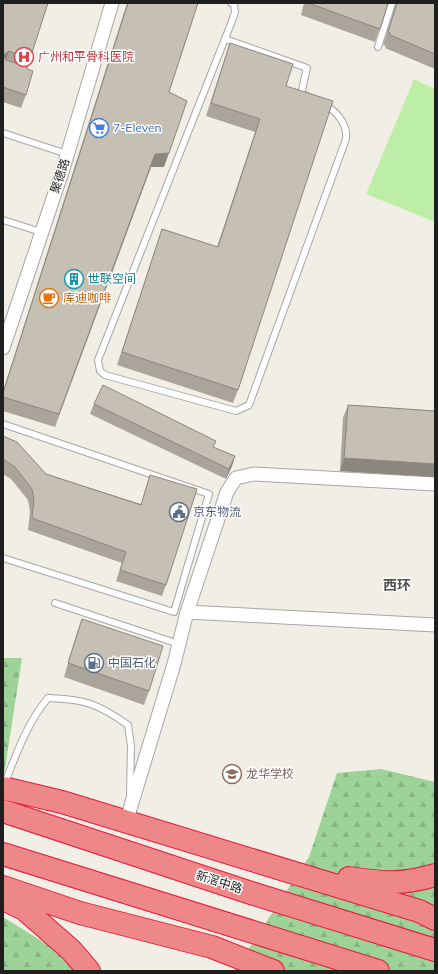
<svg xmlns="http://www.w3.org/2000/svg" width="438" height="974" font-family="Mulish,'Noto Sans SC',sans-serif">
	<defs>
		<pattern id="forest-firs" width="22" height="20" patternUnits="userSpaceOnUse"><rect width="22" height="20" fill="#9dd397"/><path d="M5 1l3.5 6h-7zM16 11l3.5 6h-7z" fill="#87b582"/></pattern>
	</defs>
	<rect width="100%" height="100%" fill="#f1efe5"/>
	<!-- grass -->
	<path fill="#bdeea7" d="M414 79 435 89V222L366 194Z"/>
	<!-- forest -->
	<path fill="url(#forest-firs)" d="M3 658H22L3 781Z
		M381 769 435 782V971H234L309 857 337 773Z
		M3 917 74 961 81 971H3Z"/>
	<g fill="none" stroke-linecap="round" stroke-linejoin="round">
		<!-- lane casing -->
		<g stroke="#a6a6a6" stroke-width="8">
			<path id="lane" d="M231 3 234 4 235 12 232 21 98 360 100 371 105 375 236 411 249 405 346 139C348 124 336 111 324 104
				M225 39 307 68 301 94 305 95
				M378 47 392 3
				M3 133 67 154
				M3 220 41 232
				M3 424 209 494 174 612 3 558
				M55 603 179 644
				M4 785C16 755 27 723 48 698 85 699 98 704 128 725L131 746 130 793"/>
		</g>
		<!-- street casing -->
		<g stroke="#a6a6a6" stroke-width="15">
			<path id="street" d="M3 348 63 169 112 3
				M187 612 435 625
				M127 822 130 809 174 664 187 612 227 492 236 478 254 474 435 484"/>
		</g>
		<!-- highway casing -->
		<g stroke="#e8183a" stroke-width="24">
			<path id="highway" d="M3 788 62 802 360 893 419 911 435 919
				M3 811 251 893 435 950
				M3 854 378 971
				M349 878C382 883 403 885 435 875
				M3 887 80 913 212 947 273 971
				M3 899 24 909 71 950 89 971"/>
		</g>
		<!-- lane -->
		<use href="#lane" stroke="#fff" stroke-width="6"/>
		<!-- street -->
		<use href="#street" stroke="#fff" stroke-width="13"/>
		<!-- highway -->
		<use href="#highway" stroke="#ed8788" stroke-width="22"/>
	</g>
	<!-- wall -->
	<path fill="#aaa49b" d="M3 3 30 59 27 69 26 95 21 108 3 102Z
		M127 3H198L169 92 164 167H151L55 427 3 411V391Z
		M304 3H388L375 42 301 15Z
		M396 3H435V69L385 48 386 46 383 45 396 4Z
		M230 43 286 86 238 390 233 403 117 365 162 229 217 247 255 132 206 116Z
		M94 404 235 456 232 466 226 479 90 414Z
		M348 405 435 411V477L340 471 343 418Z
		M3 436 46 474 141 504 150 475 166 585 162 596 116 581 122 563 28 530 30 512 28 500 11 479 3 474Z
		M82 619 149 691 144 705 64 677 77 633Z"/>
	<!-- shaded-wall -->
	<path fill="#8b867e" d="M9 51 4 65 3 55Z
		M169 153 164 167H151L55 427 155 154Z
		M235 456 232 466 226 479 229 469Z
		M344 458 435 464V477L340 471Z"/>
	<!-- building -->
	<path fill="#c6bfb4" stroke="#8b867e" d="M3 3H48L30 59 9 51 3 55 6 60 27 67V69L33 71 26 95 3 87Z
		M128 3H198L169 92 187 101 169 153 155 154 59 414 3 397V393Z
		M308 3H388L380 29Z
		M397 3H435V54L390 35V33L388 32Z
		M230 43 293 64 286 86 333 101 238 390 122 352 162 229 218 247 260 119 211 103Z
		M103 385 216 441 213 447 235 456 229 469 94 404Z
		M348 405 435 411V464L344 458Z
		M3 436 17 442 46 474 141 505 150 475 197 489 166 585 120 570 126 552 32 518 34 500 32 489 15 467 3 459Z
		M82 619 163 646 149 691 68 663Z"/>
	<!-- icons -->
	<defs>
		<g id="hospital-ring" transform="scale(1)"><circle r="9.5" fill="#fff" stroke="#e0444e" stroke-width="1.5"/><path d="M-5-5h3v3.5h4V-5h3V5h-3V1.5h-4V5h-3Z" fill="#e0444e"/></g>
		<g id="supermarket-ring" transform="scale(1)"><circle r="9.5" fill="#fff" stroke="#3f7fe0" stroke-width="1.5"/><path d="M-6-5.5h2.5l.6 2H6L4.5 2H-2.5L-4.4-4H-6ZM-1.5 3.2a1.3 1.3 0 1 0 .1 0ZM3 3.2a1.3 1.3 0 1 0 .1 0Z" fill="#3f7fe0"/></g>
		<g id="building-ring" transform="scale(1)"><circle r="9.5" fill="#fff" stroke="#0f9aa8" stroke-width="1.5"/><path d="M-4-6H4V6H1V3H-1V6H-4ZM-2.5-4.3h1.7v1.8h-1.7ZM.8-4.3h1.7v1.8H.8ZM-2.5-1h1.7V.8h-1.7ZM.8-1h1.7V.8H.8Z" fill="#0f9aa8"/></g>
		<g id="cafe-ring" transform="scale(1)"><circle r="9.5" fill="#fff" stroke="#e8710a" stroke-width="1.5"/><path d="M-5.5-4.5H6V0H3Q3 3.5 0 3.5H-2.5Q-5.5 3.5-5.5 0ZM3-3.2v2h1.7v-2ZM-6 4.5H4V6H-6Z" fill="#e8710a"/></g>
		<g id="civic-ring" transform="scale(1)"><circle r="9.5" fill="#fff" stroke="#5c6f8a" stroke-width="1.5"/><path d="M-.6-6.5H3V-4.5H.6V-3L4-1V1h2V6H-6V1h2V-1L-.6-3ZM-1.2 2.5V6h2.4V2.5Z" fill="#5c6f8a"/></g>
		<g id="fuel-ring" transform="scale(1)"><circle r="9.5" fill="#fff" stroke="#5c6f8a" stroke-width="1.5"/><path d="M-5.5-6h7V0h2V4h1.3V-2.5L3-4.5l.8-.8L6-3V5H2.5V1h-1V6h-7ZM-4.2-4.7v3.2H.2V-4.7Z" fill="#5c6f8a"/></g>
		<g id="school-ring" transform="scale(1)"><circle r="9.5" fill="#fff" stroke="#8d6e63" stroke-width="1.5"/><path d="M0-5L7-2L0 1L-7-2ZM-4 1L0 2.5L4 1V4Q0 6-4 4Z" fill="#8d6e63"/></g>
	</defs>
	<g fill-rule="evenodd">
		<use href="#hospital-ring" x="24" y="57"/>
		<use href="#supermarket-ring" x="99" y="128"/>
		<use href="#building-ring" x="74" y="279"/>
		<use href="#cafe-ring" x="49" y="298"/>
		<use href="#civic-ring" x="179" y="512"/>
		<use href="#fuel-ring" x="94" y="663"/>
		<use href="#school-ring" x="232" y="774"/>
	</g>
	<g text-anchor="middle" stroke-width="3" stroke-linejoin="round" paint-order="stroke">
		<!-- health labels -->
		<g font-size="12" fill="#be3a42" stroke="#fff" text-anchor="start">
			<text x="38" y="61">广州和平骨科医院</text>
		</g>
		<!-- shop labels -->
		<g font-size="12" fill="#366cbe" stroke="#fff" text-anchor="start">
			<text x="113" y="132">7-Eleven</text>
		</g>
		<!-- street labels -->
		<g font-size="12" fill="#1f1f1f" stroke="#fff">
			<text transform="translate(60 176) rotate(-72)" y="4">聚德路</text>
			<text transform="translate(219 882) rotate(18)" y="4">新滘中路</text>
		</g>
		<!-- culture labels -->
		<g font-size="12" fill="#0d838f" stroke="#fff" text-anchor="start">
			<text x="88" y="283">世联空间</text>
		</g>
		<!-- food labels -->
		<g font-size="12" fill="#c56008" stroke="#fff" text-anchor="start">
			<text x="63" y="302">库迪咖啡</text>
		</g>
		<!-- service labels -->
		<g font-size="12" fill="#4e5e75" stroke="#fff" text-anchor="start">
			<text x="193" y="516">京东物流</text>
			<text x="108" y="667">中国石化</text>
		</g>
		<!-- education labels -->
		<g font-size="12" fill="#785e54" stroke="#fff" text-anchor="start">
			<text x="246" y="778">龙华学校</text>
		</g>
		<!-- quarter labels -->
		<g font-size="14" font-weight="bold" fill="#525252" stroke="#fff">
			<text x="397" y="590">西环</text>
		</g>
	</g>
	<!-- border -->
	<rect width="438" height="974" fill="none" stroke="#1f1f1f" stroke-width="8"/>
</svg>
